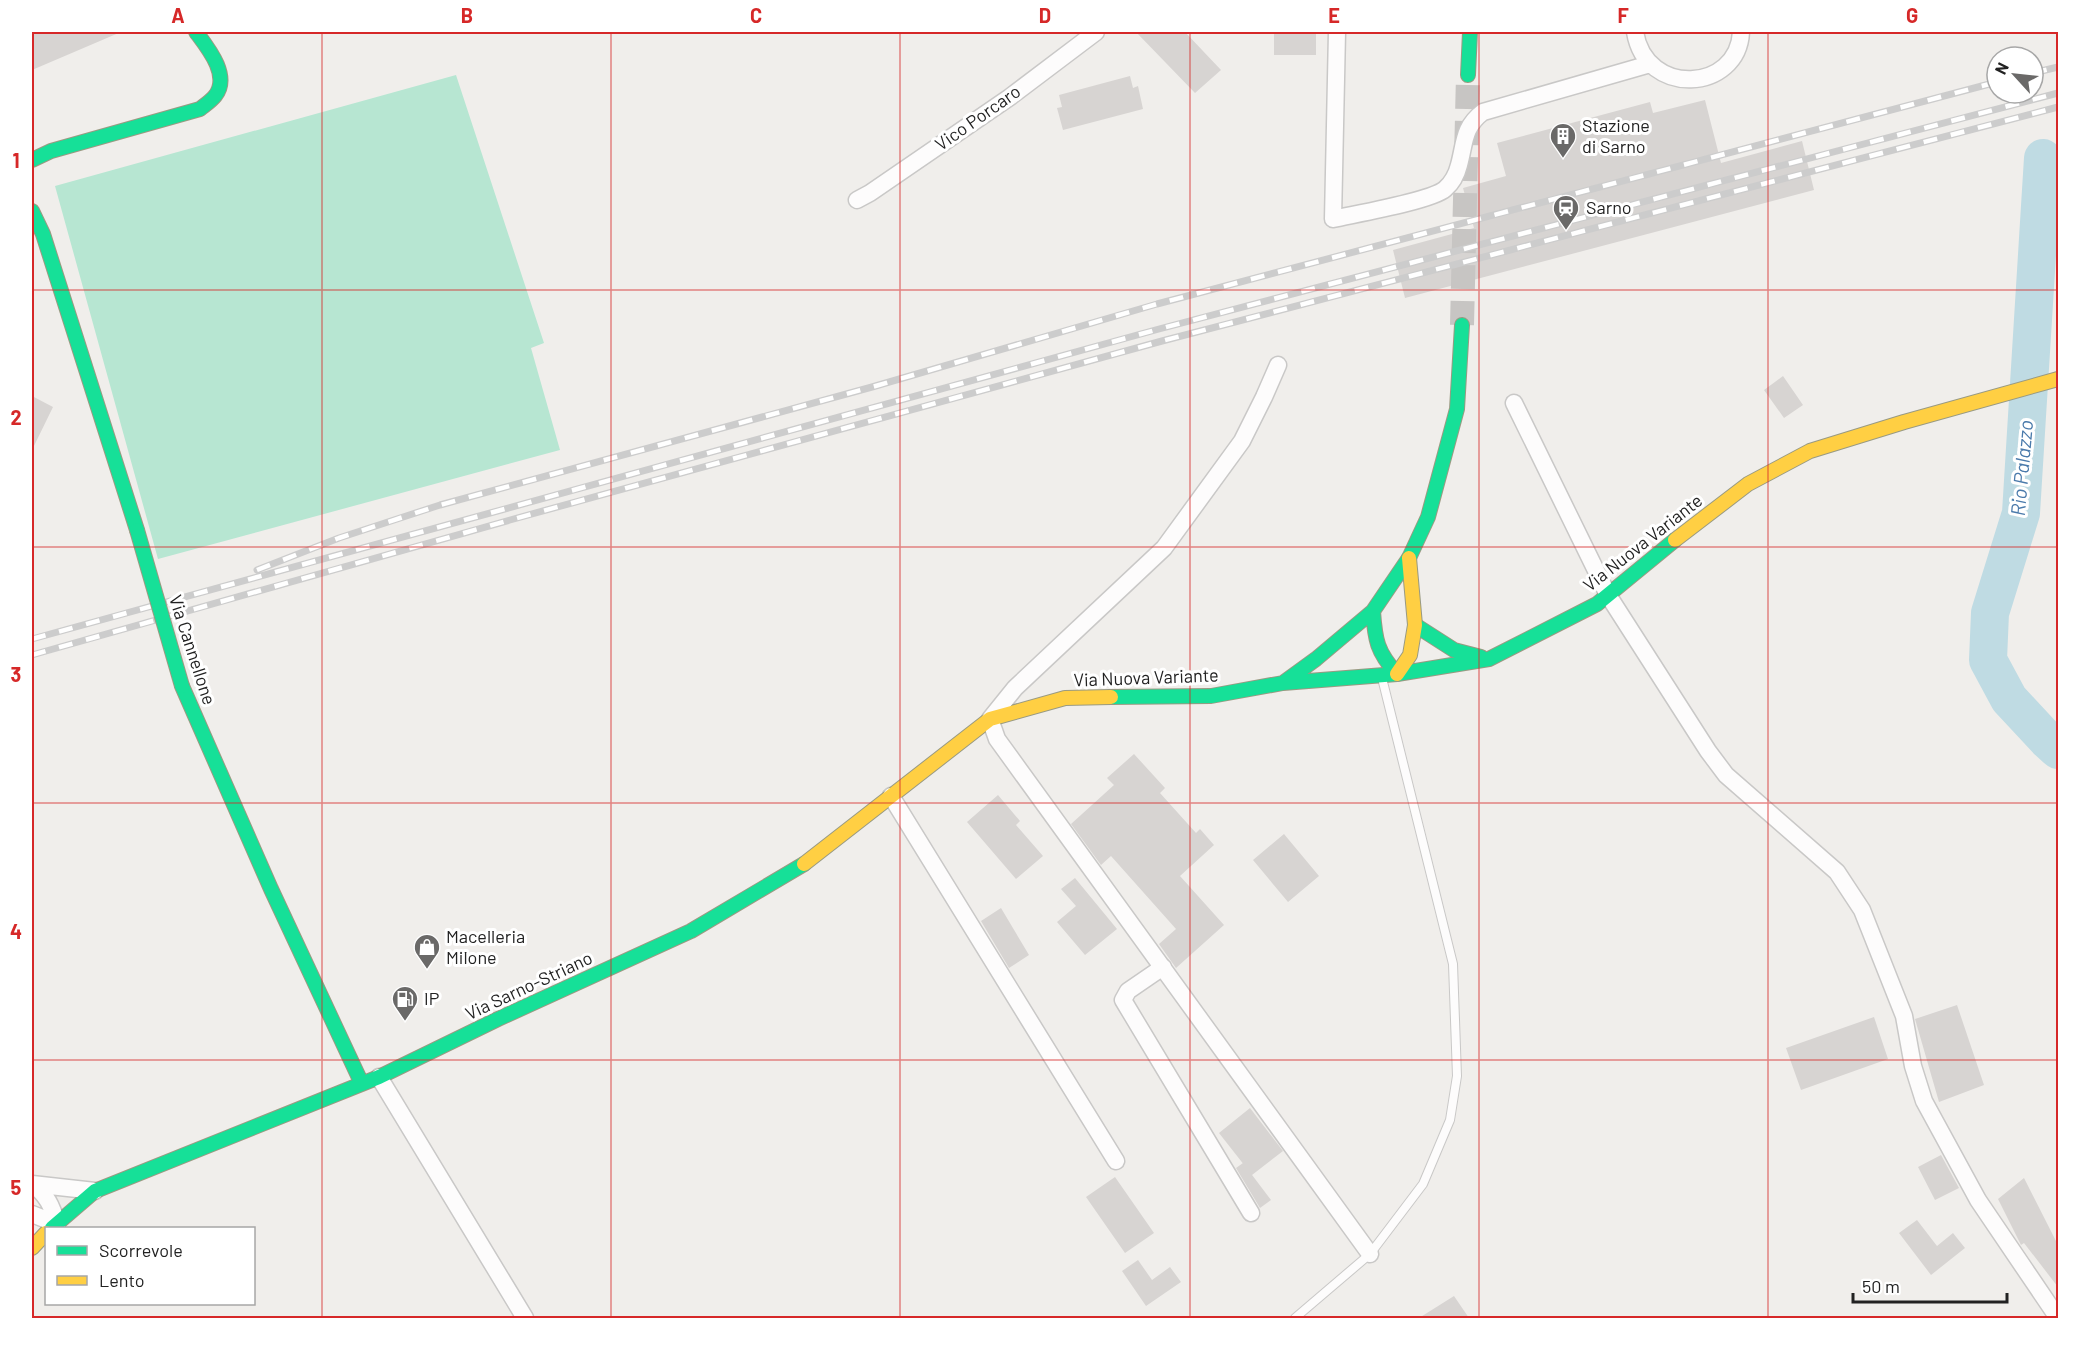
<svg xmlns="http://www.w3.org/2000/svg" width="2090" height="1350" font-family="Barlow,sans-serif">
	<rect width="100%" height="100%" fill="#f0eeeb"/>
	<!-- pitch -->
	<path fill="#b7e6d2" d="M456 75 544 343 531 348 560 450 158 559 55 186Z"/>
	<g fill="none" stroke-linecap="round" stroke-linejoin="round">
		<!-- river -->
		<path stroke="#bfdbe3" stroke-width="38" d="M2043 158 2021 513 1990 613 1988 660 2009 699 2048 741 2058 750"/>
	</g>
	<!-- building -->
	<path fill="#d7d4d2" d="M32 32H121L32 70Z
		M1136 32H1185L1221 70 1195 93Z
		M1274 32H1316V55H1274Z
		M1130 76 1133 88 1138 86 1143 109 1063 130 1057 108 1062 107 1059 95Z
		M1705 100 1721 163 1802 141 1814 190 1405 298 1393 250 1474 228 1463 188 1506 176 1497 143 1650 102 1653 113Z
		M1783 376 1803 405 1784 418 1764 390Z
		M32 396 53 407 32 450Z
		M1134 754 1165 788 1160 793 1196 833 1200 829 1214 845 1180 876 1224 925 1176 968 1159 944 1176 929 1111 856 1101 865 1071 824 1114 785 1107 778Z
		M998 795 1020 821 1016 825 1043 856 1016 879 967 822Z
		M1284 834 1319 876 1288 902 1253 860Z
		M1075 878 1117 929 1085 955 1057 922 1076 906 1061 889Z
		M1001 908 1029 955 1009 968 981 921Z
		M1957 1005 1984 1085 1939 1102 1915 1019Z
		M1874 1017 1888 1059 1801 1090 1786 1048Z
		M1250 1108 1283 1151 1252 1175 1219 1133Z
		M1941 1155 1959 1188 1935 1200 1918 1167Z
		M1243 1163 1271 1200 1260 1208 1236 1168Z
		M1115 1177 1154 1233 1125 1253 1086 1197Z
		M2024 1178 2058 1245V1287L2024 1243 2021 1245 1998 1199Z
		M1917 1220 1937 1246 1953 1233 1965 1248 1931 1275 1899 1233Z
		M1138 1260 1152 1280 1170 1267 1181 1282 1146 1306 1122 1271Z
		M1454 1296 1469 1318H1419Z"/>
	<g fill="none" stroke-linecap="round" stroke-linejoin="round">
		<!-- secondary-tunnel -->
		<path stroke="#c7c5c3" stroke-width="24" stroke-dasharray="24 12" stroke-linecap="butt" d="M1462 325 1468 75"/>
		<!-- lane casing -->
		<g stroke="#c9c8c7" stroke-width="10">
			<path id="lane" d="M1295 1318 1370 1254 1423 1184 1450 1120 1457 1076 1453 964 1382 678"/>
		</g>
		<!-- street casing -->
		<g stroke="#c9c8c7" stroke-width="19">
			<path id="street" d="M1337 32 1333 219C1355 214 1431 201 1445 189 1452 183 1457 173 1459 165 1465 143 1463 127 1483 112L1650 64
				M1635 32C1646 98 1738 92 1741 32
				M857 200 870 193 1010 97 1096 32
				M1278 365 1264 397 1242 441 1164 548 1015 688 990 719 997 739 1370 1254
				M1514 403 1608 595 1708 751 1726 775 1837 872 1862 910 1904 1016 1913 1066 1924 1101 1978 1200 2058 1318
				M891 796 1116 1161
				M1163 967 1128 991 1123 1000 1251 1213
				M379 1077 525 1318
				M32 1184 95 1191
				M32 1184C47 1195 52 1206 57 1224
				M32 1214 57 1224"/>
		</g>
		<!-- fast casing -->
		<g stroke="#999a82" stroke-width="16">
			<path id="fast" d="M1468 75 1470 32
				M32 160 51 151 200 109C205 105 211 101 215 96 231 76 208 48 196 32
				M32 211 43 234 137 530
				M1373 611C1375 640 1377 652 1397 674
				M1415 625 1454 650 1481 657
				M1283 683 1316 659 1373 611 1409 558 1428 517 1457 409 1462 325
				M182 686 271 889 362 1084
				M1111 697 1211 696 1283 683 1397 674 1489 659 1597 604 1675 540
				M52 1228 95 1191 379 1077 498 1019 691 931 804 864"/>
		</g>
		<!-- slow casing -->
		<g stroke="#999a82" stroke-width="16">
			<path id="slow" d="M1675 540 1748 484 1810 451 1904 422 2058 379
				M1397 674 1410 655 1415 625 1409 558
				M804 864 990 719 1065 698 1111 697
				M32 1248 46 1233"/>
		</g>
		<!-- lane -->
		<use href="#lane" stroke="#fdfcfc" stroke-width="8"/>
		<!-- street -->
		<use href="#street" stroke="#fdfcfc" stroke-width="16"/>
		<!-- fast -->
		<use href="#fast" stroke="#16e098" stroke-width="14"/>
		<!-- slow -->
		<use href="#slow" stroke="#ffcf43" stroke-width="14"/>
		<!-- rail casing -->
		<g stroke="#ccc" stroke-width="7">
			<path id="rail" d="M2033 73 2058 67
				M257 570 339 538 440 505 872 387 1157 304 1997 82
				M32 639 1159 329 2058 93
				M32 655 510 520 1162 341 2058 107"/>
		</g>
		<!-- rail -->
		<use href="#rail" stroke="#fff" stroke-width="4.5" stroke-dasharray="14" stroke-linecap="butt"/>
		<!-- fast-bridge casing -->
		<g stroke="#999a82" stroke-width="16" stroke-linecap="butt">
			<path id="fast-bridge" d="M137 530 182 686"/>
		</g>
		<!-- fast-bridge -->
		<use href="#fast-bridge" stroke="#16e098" stroke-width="14"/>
	</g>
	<!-- grid -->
	<path fill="none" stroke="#d62828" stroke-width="1.5" stroke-opacity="0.55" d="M322 32V1318M611 32V1318M900 32V1318M1190 32V1318M1479 32V1318M1768 32V1318M32 290H2058M32 547H2058M32 803H2058M32 1060H2058"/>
	<!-- icons -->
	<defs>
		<g id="building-pin" transform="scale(1.35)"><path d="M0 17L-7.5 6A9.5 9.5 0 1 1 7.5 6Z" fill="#6a6968" stroke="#fff"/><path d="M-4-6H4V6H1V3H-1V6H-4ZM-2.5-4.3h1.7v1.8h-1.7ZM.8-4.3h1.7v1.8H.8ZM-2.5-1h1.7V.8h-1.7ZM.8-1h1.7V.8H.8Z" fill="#fff"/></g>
		<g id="station-pin" transform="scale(1.35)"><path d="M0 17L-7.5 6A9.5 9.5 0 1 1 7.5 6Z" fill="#6a6968" stroke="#fff"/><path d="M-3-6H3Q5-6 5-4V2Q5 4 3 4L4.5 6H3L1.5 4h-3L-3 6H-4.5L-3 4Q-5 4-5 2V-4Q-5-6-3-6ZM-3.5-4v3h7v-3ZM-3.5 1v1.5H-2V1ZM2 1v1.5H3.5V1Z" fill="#fff"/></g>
		<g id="shop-pin" transform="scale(1.35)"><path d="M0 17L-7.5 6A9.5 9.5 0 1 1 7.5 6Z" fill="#6a6968" stroke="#fff"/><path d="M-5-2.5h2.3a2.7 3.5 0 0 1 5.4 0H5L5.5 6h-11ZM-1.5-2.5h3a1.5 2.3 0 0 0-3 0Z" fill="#fff"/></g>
		<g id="fuel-pin" transform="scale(1.35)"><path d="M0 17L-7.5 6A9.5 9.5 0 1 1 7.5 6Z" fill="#6a6968" stroke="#fff"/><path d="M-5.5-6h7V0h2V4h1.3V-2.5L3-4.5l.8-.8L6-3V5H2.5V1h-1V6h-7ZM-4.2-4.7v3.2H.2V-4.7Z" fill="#fff"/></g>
	</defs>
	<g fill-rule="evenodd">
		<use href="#building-pin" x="1563" y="136"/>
		<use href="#station-pin" x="1566" y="208"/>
		<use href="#shop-pin" x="427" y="947"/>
		<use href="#fuel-pin" x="405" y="999"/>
	</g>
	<g text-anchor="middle" stroke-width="6" stroke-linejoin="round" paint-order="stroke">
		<!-- street labels -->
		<g font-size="18" fill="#222" stroke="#fff">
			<text transform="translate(978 118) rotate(-35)" y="6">Vico Porcaro</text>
			<text transform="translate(1643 543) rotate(-38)" y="6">Via Nuova Variante</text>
			<text transform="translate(192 650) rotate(72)" y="6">Via Cannellone</text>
			<text transform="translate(1146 678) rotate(-2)" y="6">Via Nuova Variante</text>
			<text transform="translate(529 986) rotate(-25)" y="6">Via Sarno-Striano</text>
		</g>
		<!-- poi labels -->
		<g font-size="18" fill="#222" stroke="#fff" text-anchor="start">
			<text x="1582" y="132">Stazione<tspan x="1582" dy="21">di Sarno</tspan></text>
			<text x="1586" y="214">Sarno</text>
			<text x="446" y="943">Macelleria<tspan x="446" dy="21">Milone</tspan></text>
			<text x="424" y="1005">IP</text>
		</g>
		<!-- water labels -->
		<g font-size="20" font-style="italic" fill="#4a7aab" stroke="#fff">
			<text transform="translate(2022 468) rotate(-85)" y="7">Rio Palazzo</text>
		</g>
	</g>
	<!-- border -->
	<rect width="2090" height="1350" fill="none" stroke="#ffffff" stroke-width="66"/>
	<!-- legend -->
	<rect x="45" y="1227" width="210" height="78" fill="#ffffff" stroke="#a7a7a7" stroke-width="1.5"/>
	<rect x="57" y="1246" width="30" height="9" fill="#16e098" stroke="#a7a7a7" stroke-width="1.5"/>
	<text x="99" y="1257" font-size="18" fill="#222222">Scorrevole</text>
	<rect x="57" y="1276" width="30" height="9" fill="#ffcf43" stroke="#a7a7a7" stroke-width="1.5"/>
	<text x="99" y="1287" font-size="18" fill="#222222">Lento</text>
	<!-- north arrow -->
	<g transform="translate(2015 75) rotate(297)"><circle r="28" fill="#ffffff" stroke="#a7a7a7" stroke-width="1.5"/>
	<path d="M0-4.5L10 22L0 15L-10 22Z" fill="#6a6968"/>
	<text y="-9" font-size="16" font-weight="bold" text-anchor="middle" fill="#222222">N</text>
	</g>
	<!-- scale -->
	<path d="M1853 1293v9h154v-9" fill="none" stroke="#222222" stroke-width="3"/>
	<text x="1862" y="1293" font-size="18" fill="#222222" stroke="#ffffff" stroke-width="4.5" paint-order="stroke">50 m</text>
	<rect x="33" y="33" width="2024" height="1284" fill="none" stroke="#d62828" stroke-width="2"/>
	<g font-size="20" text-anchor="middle" font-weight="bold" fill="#d62828">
		<text x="178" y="23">A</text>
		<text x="467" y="23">B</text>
		<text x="756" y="23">C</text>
		<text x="1045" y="23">D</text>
		<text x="1334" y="23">E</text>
		<text x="1623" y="23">F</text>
		<text x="1912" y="23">G</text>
		<text x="16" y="168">1</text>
		<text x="16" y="425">2</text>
		<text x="16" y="682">3</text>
		<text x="16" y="939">4</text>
		<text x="16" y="1195">5</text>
	</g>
</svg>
